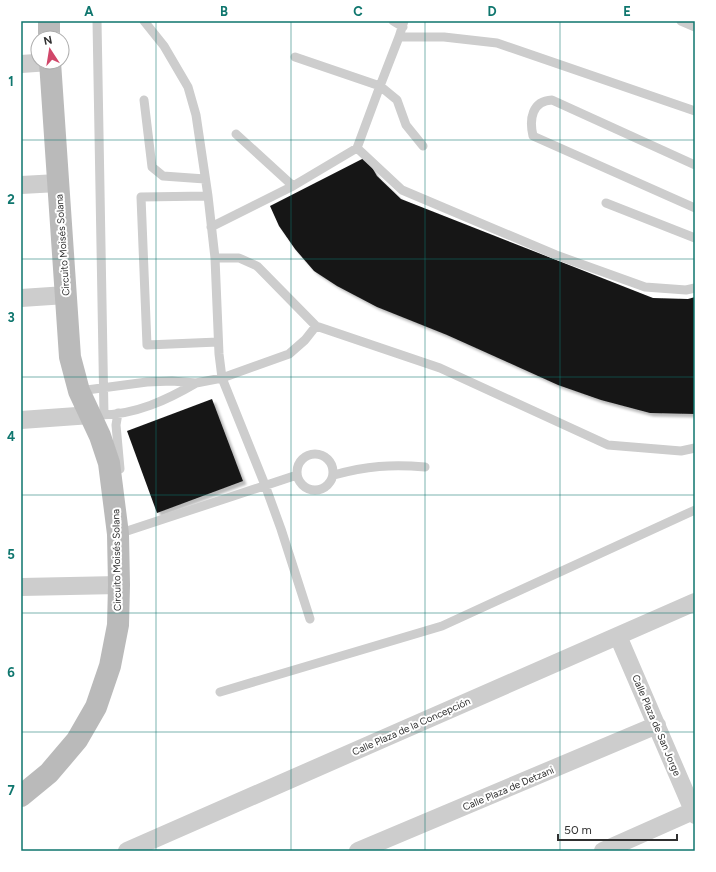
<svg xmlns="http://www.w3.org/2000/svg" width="716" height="872" font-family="Figtree,sans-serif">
	<defs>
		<filter id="shadow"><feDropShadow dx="3.5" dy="3.5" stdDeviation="1" flood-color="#0004"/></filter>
	</defs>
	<rect width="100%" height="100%" fill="#fff"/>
	<!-- building -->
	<path fill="#171717" filter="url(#shadow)" d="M366 157 377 176 401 199 653 298 688 299 695 297V414L650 413 601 400 558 385 447 335 377 307 337 286 314 271 295 249 279 226 270 206Z
		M212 399 243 481 157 513 127 431Z"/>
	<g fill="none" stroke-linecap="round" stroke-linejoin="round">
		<!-- lane -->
		<path stroke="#cdcdcd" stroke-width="9" d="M97 21 104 415
			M144 21 164 46 188 87 196 115 208 196 215 258 219 354 222 378 265 485 281 529 310 619
			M393 21 403 27
			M681 21 695 27
			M399 37H444L497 43 695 111
			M295 57 380 86 397 100 406 125 423 146
			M144 100 152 167 163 176 205 179
			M236 134 293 186
			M357 148 402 190 556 255 645 287 686 290 695 288
			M695 165 552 100C532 101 529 119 533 136L695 208
			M208 196 141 197 147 345 218 342
			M606 203 695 238
			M211 227 293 186 357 148 380 86 399 37 404 21
			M215 258H239L257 266 316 326 440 368 608 445 681 451 695 448
			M79 391 147 382 172 381 196 383 222 378 289 354 305 340 316 326
			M118 413 116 425 120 469
			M100 415C135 415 167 400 196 383
			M297 472a18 18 0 1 1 36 0a18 18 0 1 1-36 0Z
			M334 475C366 466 392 464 425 467
			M118 534 297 475
			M220 692 442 626 695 510"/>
		<!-- street -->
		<path stroke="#cdcdcd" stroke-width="18" d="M21 64 50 62
			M21 185 58 183
			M21 298 66 295
			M21 420 91 415
			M21 587 119 585
			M618 636 695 815
			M127 851 695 602
			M358 851 657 725
			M603 851 693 811"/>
		<!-- secondary -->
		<path stroke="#bababa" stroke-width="22" d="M49 21V38
			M21 796 49 773 77 740 96 707 110 666 118 625 119 585 118 534 109 463 100 436 79 391 70 357 50 62"/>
	</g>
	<!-- grid -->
	<path fill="none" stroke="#0f766e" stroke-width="1" stroke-opacity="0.55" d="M156 21V851M291 21V851M425 21V851M560 21V851M21 140H695M21 259H695M21 377H695M21 495H695M21 613H695M21 732H695"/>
	<g text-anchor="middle" stroke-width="4" stroke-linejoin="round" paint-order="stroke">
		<!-- street labels -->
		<g font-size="10" fill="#303030" stroke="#fff">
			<text transform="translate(62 245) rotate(-94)" y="4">Circuito Moisés Solana</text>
			<text transform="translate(116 560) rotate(-91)" y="4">Circuito Moisés Solana</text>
			<text transform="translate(657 725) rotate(67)" y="4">Calle Plaza de San Jorge</text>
			<text transform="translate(411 726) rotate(-24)" y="4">Calle Plaza de la Concepción</text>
			<text transform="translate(508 788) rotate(-23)" y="4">Calle Plaza de Detzani</text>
		</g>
	</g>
	<!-- border -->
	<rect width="716" height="872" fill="none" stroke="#ffffff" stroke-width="44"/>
	<!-- north arrow -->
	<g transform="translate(50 50) rotate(348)"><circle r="19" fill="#ffffff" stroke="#acacac"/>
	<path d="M0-3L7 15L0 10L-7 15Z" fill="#d1476a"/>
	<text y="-6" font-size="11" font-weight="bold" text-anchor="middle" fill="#303030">N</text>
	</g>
	<!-- scale -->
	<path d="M558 834v6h119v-6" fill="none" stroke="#303030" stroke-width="2"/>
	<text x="564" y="834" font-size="12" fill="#303030" stroke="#ffffff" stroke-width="3" paint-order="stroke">50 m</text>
	<rect x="22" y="22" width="672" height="828" fill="none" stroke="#0f766e" stroke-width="1.5"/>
	<g font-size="13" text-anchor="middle" font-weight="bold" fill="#0f766e">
		<text x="89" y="16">A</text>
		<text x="224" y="16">B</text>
		<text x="358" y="16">C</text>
		<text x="492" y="16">D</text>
		<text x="627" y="16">E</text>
		<text x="11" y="86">1</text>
		<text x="11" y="204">2</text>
		<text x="11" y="322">3</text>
		<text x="11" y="441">4</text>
		<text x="11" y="559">5</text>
		<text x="11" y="677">6</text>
		<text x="11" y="795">7</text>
	</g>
</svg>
